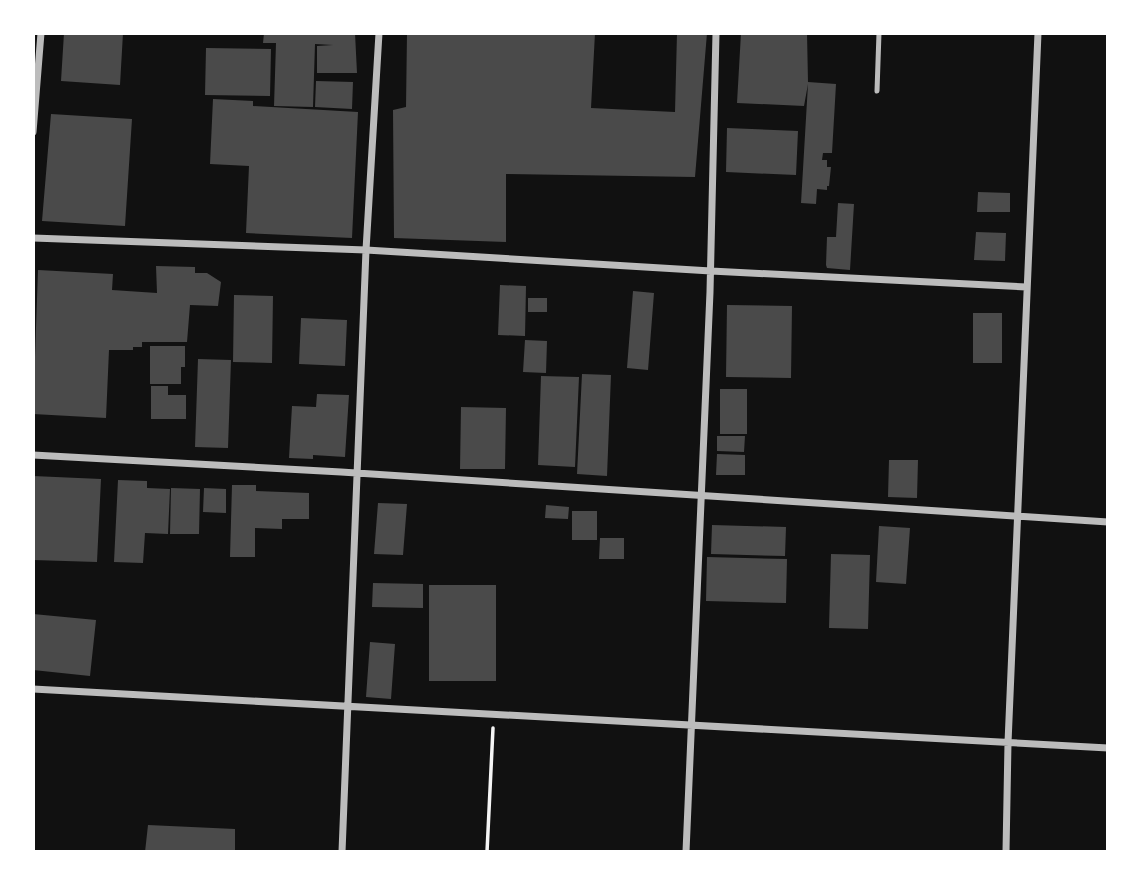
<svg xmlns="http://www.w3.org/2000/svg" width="1141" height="885" font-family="Manrope,sans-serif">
	<rect width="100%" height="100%" fill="#111"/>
	<!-- building -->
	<path fill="#4a4a4a" d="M64 33H123L120 85 61 81Z
		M264 33H355L357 73H317V46L333 45 315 44 313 107 274 106 276 43H263Z
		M407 33H595L591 108 675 112 677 33H707L695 177 506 174V242L394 238 393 110 406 107Z
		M741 33H807L808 82 836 84 832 153H823L822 160H827V167H831L829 186H827V190L817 189 816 204 801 203 808 84 804 106 737 103Z
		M206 48 271 49 270 96 205 95Z
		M316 81 353 82 352 109 315 107Z
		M213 99 253 101V106L358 112 352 238 246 233 249 166 210 164Z
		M51 114 132 119 125 226 42 221Z
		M727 128 798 131 796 175 726 172Z
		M978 192 1010 193V212H977Z
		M838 203 854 204 850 270 827 268 826 265 827 237H836Z
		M976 232 1006 233 1005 261 974 260Z
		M156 266 195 267V273H207L221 282 218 306 190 305 187 342H142V347H133V350H109L106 418 33 414 38 270 113 274 112 290 157 293Z
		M500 285 526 286 525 336 498 335Z
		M633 291 654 293 648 370 627 368Z
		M234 295 273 296 272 363 233 362Z
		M528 298H547V312H528Z
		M727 305 792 306 791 378 726 377Z
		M973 313H1002V363H973Z
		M301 318 347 320 345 366 299 364Z
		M525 340 547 341 546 373 523 372Z
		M150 346H185V367H181V384H150Z
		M198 359 231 360 228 448 195 447Z
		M582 374 611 375 607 476 577 474Z
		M541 376 579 377 575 467 538 465Z
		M151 386H168V395H186V419H151Z
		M720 389H747V434H720Z
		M317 394 349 395 345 457 313 455V459L289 458 292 406 316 407Z
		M461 407 506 408 505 469H460Z
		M717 436H745L744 452 717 451Z
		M717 454 745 455V475H716Z
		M889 460H918L917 498 888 497Z
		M33 476 101 479 97 562 33 560Z
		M118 480 147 481V488L170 489 168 534 145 533 143 563 114 562Z
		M232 485H256V491L309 493V519H282V529L255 528V557H230Z
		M171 488 200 489 199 534H170Z
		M204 488 226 489V513L203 512Z
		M378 503 407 504 403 555 374 554Z
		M546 505 569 507 568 519 545 518Z
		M572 511H597V540H572Z
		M712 525 786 527 785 556 711 554Z
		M879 526 910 528 906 584 876 582Z
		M600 538H624V559H599Z
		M831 554 870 555 868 629 829 628Z
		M707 557 787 559 786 603 706 601Z
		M373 583 423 584V608L372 607Z
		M429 585H496V681H429Z
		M33 614 96 620 90 676 33 670Z
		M370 642 395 644 391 699 366 697Z
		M148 825 235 829V852H145Z"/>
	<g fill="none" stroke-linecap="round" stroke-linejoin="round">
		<!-- path -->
		<path stroke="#f5f5f5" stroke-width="3.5" d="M487 852 493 728"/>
		<!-- service -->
		<path stroke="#bcbcbc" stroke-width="5" d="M877 91 879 33"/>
		<!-- minor -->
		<path stroke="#bcbcbc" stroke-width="7" d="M33 132 41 33
			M33 238 366 250 711 271 1026 287
			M33 455 341 472 1108 522
			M33 689 1108 748
			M342 852 366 250 379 33
			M686 852 710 292 716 33
			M1006 852 1008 743 1038 33"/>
	</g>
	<!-- border -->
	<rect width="1141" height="885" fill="none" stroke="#ffffff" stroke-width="70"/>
</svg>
